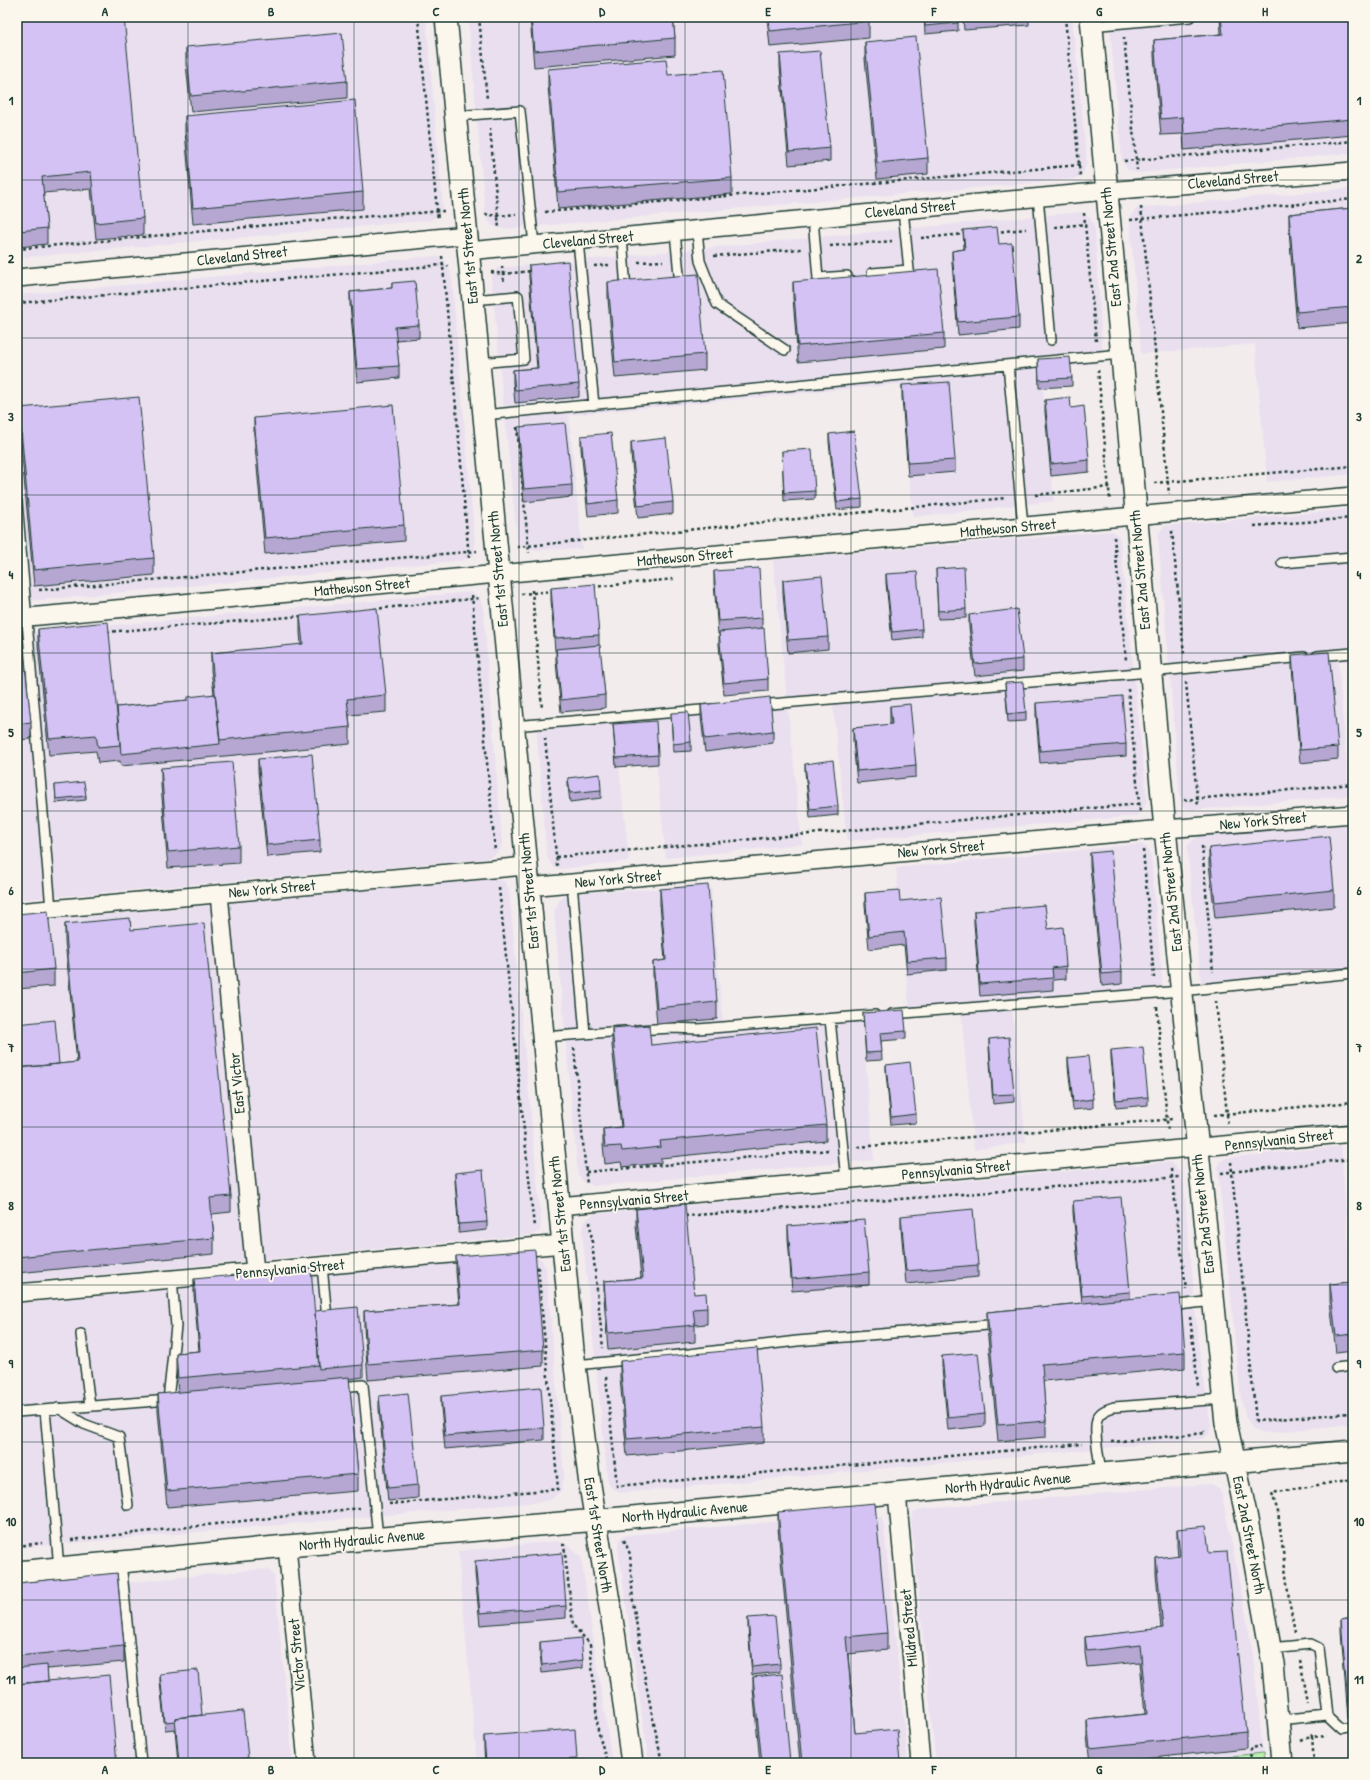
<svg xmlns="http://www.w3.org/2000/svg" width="1370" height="1780" font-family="'Patrick Hand',sans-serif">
	<rect width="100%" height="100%" fill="#f3eced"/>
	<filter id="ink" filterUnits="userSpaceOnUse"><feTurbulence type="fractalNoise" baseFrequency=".025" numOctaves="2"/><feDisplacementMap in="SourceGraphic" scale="8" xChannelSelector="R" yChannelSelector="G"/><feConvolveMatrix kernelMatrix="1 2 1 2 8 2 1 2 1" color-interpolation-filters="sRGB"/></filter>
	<g filter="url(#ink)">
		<!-- built -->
		<path fill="#e9dfef" d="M17 17H426L443 209 439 215 431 220 17 258Z
			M468 17H1072L1087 163 1083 174 1073 179 504 229 493 226 488 221 485 210Z
			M1109 17H1353V153L1137 173 1127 169 1122 160Z
			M1353 188V474L1267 482 1255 344 1141 354 1130 222 1132 214 1137 208Z
			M1081 212 1091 219 1095 230 1103 363 1041 369 1054 501 913 517 900 384 569 415 582 549 529 550 522 547 517 539 491 277 497 268Z
			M436 256 444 260 450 269 452 281 475 546 474 555 465 560 17 602V295Z
			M1353 509V660L1338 662 1349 796 1193 810 1183 808 1180 797 1158 535 1164 526Z
			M1112 531 1119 537 1121 549 1147 800 1144 808 1136 816 847 841 832 696 787 700 802 844 666 858 651 714 787 699 773 560Z
			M470 592 479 597 483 607 502 842 500 850 493 856 483 859 17 900V634Z
			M614 718 629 861 562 869 554 868 547 857 536 726Z
			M1353 821V974L1202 989 1187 847 1193 840 1200 836Z
			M1141 844 1148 848 1151 857 1163 992 1012 1008 1026 1142 974 1150 961 1011 910 1015 896 868Z
			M494 879 504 881 509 890 541 1220 540 1231 531 1235 17 1282V923Z
			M711 886 723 1024 861 1012 874 1160 594 1186 583 1182 578 1174 554 912 558 902 565 895 576 893Z
			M1341 1146 1351 1284H1353V1424L1265 1433 1253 1429 1246 1418 1241 1399 1218 1171 1219 1162 1227 1158Z
			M1170 1162 1177 1168 1183 1178 1199 1348 1211 1425 1209 1435 1201 1439 620 1493 612 1488 608 1483 582 1231 586 1220 593 1214Z
			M532 1255 542 1260 546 1269 564 1476 561 1491 551 1500 539 1502 17 1548V1304Z
			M1211 1484 1218 1487 1222 1495 1246 1615 1253 1656 1263 1753 1153 1763H936L911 1520 913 1512 923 1509Z
			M873 1513 882 1518 884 1527 908 1763H649L618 1547 620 1538 627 1535Z
			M558 1541 571 1547 581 1557 612 1763H477L458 1551Z
			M261 1569 269 1570 274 1576 293 1763H17V1594Z"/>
		<!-- green -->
		<path fill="#bbefaf" stroke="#6d9672" d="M1263 1753 1264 1763H1153Z"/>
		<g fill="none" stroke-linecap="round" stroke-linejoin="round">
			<!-- service casing -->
			<g stroke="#1f3d34" stroke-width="12">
				<path id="service" d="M1090 26 1190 17
					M456 116 520 111 534 245
					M1038 197 1051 340
					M813 219 818 278 847 276
					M697 230 700 261 717 304 785 350
					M675 232 680 285H676
					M622 236 626 290 630 289
					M578 241 594 405
					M872 273 909 270 903 210
					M473 300 518 296 524 359 479 363
					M1008 365 1023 526
					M483 415 1121 354
					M17 501 51 909
					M1282 563 1353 557
					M1317 656 1353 653
					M759 705 1150 672 1304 657
					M513 726 713 709
					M572 883 585 1034
					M892 1014 1181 991 1353 973
					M830 1019 846 1180
					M637 1030 672 1028 698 1029 875 1015
					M543 1037 624 1031
					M322 1266 327 1318
					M1169 1306 1213 1301
					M81 1334 90 1406
					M575 1365 689 1354 797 1341 1000 1324
					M1336 1368 1353 1366
					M339 1387 363 1385 378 1538
					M168 1400 176 1326 172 1279
					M58 1408 84 1424 119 1437 128 1505
					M45 1410 59 1568
					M17 1412 169 1400
					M1101 1474C1100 1462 1092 1427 1098 1417 1101 1411 1108 1409 1114 1407L1223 1399
					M121 1562 141 1763
					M1270 1648 1311 1644 1319 1648 1327 1715 1342 1729 1353 1727
					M1278 1720 1327 1715"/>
			</g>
			<!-- minor casing -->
			<g stroke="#1f3d34" stroke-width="20">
				<path id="minor" d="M468 251 1106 191 1353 171
					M17 278 467 235
					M17 618 1353 496
					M528 887 1141 831 1353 814
					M219 894 255 1272
					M17 912 526 866
					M559 1206 1353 1133
					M17 1293 563 1244
					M897 1493 921 1763
					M287 1546 307 1763"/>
			</g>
			<!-- tertiary casing -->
			<g stroke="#1f3d34" stroke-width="24">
				<path id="tertiary" d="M446 17 573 1350 590 1485 615 1638 632 1763
					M1091 17 1165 829 1226 1423 1246 1514 1273 1664 1282 1763
					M17 1572 287 1546 621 1518 1353 1451"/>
			</g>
			<!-- path -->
			<path stroke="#1f3d34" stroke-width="2.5" stroke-dasharray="3 3" stroke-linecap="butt" d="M418 17 438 220
				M479 17 487 99
				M1065 17 1080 176
				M1124 37 1137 170
				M490 128 499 229
				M1124 161 1353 141
				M1141 207 1169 494
				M545 212 1080 165
				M1084 213 1096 341
				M485 214 498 216 516 214
				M1130 220 1353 199
				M1055 227 1086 224
				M995 232 1026 229
				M921 238 966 234
				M830 246 892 241
				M17 249 331 219 444 211
				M442 256 458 429 469 558
				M714 256 801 249
				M638 262 663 261
				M502 266 504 283
				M594 266 609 265
				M491 272 503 274 532 271
				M17 303 442 265 448 266
				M1098 370 1110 500
				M517 427 529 553
				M1154 483 1353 466
				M1035 495 1109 487
				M1254 526 1353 518
				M1172 531 1184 654
				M1114 537 1126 660
				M517 547 1006 498
				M593 587 674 579
				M39 590 477 551
				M532 590 542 709
				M521 594 554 591
				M472 595 495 851
				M374 609 481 598
				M107 632 302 616
				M1186 682 1198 807
				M1128 689 1140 813
				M545 738 557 866
				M1184 800 1353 784
				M1202 846 1213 972
				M1143 850 1154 978
				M556 857 1139 804
				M499 888 534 1227
				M1216 1001 1228 1125
				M1157 1007 1168 1132
				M574 1048 587 1185
				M1214 1115 1353 1102
				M858 1147 1173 1119
				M1231 1162 1256 1421 1349 1413 1353 1423
				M1171 1169 1186 1289
				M586 1172 829 1150
				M1221 1173 1353 1159
				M685 1216 1180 1177
				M590 1222 603 1348
				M1190 1317 1198 1386
				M606 1377 617 1486 1082 1444
				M1111 1442 1205 1433 1204 1430
				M389 1504 558 1489 538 1266
				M71 1540 360 1508
				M624 1540 630 1554 633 1602 646 1684 662 1763
				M562 1545H564L573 1625 590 1644 598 1730 607 1763
				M17 1546 42 1543
				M1295 1632 1289 1599 1278 1512 1272 1493 1353 1479
				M1300 1660 1308 1702
				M1301 1741 1312 1736 1311 1731
				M1251 1763 1250 1748 1261 1746
				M1314 1763 1312 1736 1327 1735"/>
			<!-- service -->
			<use href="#service" stroke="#fbf7ec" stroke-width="9"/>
			<!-- minor -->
			<use href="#minor" stroke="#fbf7ec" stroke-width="17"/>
			<!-- tertiary -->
			<use href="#tertiary" stroke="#fbf7ec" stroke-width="21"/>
		</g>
		<!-- wall -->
		<path fill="#b5a7d1" stroke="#1f3d34" d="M17 17 143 218V235L96 239 91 189 43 193 47 228V244L19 247 17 226Z
			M530 17H673L675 38V55L534 67Z
			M767 17H869V38L770 47Z
			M924 17H958V31L925 34Z
			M963 17H1029V25L964 30Z
			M1220 17H1353V135L1184 150 1183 134 1161 135 1154 56V40L1221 34Z
			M865 42 928 158V174L877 179 865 59Z
			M186 47 347 81V98L191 112 186 64Z
			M780 54 830 148V161L789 165 780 67Z
			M548 69 668 75 732 178V194L558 209 548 86Z
			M185 116 363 192V209L193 224 185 132Z
			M1353 208V323L1297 328 1289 230V214Z
			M963 230 1019 317V329L958 335 952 263V251L964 249Z
			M529 265 579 384V397L515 403 513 383V370L537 368 529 277Z
			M608 282 705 354V370L615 378 608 299Z
			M793 282 944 333V349L798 362 793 298Z
			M392 283 419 325V338L396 340 399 366V378L357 382 350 304V292L392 288Z
			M1038 359 1072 378V386L1039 388Z
			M902 385 955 460V472L908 476 902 397Z
			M1045 400 1071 408 1089 460V472L1051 476 1045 412Z
			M19 408 154 558V575L34 586 19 425Z
			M254 418 404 525V541L265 554 254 435Z
			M518 427 572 485V497L524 502 518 439Z
			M829 434 862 499V507L837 510 829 442Z
			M581 436 618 500V513L588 516 581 449Z
			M631 442 673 502V514L638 518 631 455Z
			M782 451 815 491V499L784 501Z
			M936 569 966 609V618L938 619Z
			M714 571 762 618V628L768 679V691L724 695 719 645V633L718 634 714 583Z
			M886 574 922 629V637L892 640 886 583Z
			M783 580 828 637V649L788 653 783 593Z
			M551 588 599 635V645L605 695V708L561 712 556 662V651H555L551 600Z
			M969 615 1023 659V671L975 676 969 627Z
			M300 616 386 695V712L349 715 350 727V744L121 766 120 761 98 763 96 751 49 755 38 645V629L117 707 188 700 214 694 211 670V653L301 645 300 632Z
			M17 627 31 722V739L17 740Z
			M1292 655 1338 747V759L1300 763 1292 667Z
			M1005 683 1026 712V721L1008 722Z
			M1036 703 1126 744V756L1040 763 1036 715Z
			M701 705 773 731V743L705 752 701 717Z
			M890 706 916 765V777L857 783 853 741V728L890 725Z
			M671 713 691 742V751L673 752Z
			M613 724 658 755V764L616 767Z
			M258 759 320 840V852L267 857 258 771Z
			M805 764 838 806V815L810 818 805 772Z
			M161 768 239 846V863L168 868 161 785Z
			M568 778 601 790V798L570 802 568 786Z
			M55 785 86 796V800L56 803Z
			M1209 848 1334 890V907L1215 918 1209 864Z
			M1090 853 1122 972V984L1102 986 1090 866Z
			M660 889 717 1002V1019L657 1024 653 978V962L665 960 660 905Z
			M865 893 900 901 947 958V970L907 974 904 945 869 949 865 905Z
			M974 911 1048 929 1066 966V979L1053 980V990L980 996 974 923Z
			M17 914 54 969V986L17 989Z
			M65 924 131 930 231 1196V1212L212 1214 214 1238V1254L17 1273V1024L59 1064 77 1062 65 941Z
			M863 1013 906 1031V1039L881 1041 882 1060 866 1061Z
			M612 1028 651 1045 826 1125V1141L661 1158V1163L622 1167 621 1162 605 1164 603 1145V1129L621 1127 612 1045Z
			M989 1039 1014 1094V1102L993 1104 989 1048Z
			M1111 1050 1148 1097V1105L1116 1108 1111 1058Z
			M1068 1058 1093 1099V1108L1073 1110 1068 1067Z
			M886 1065 916 1114V1123L891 1125 886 1073Z
			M455 1173 487 1222V1230L459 1233 455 1181Z
			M1073 1201 1130 1292V1299L1185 1352V1368L1043 1381 1046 1421V1437L998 1441 987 1328V1312L1082 1303 1073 1213Z
			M636 1209 694 1294 707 1308V1324L695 1325V1342L608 1350 604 1298V1281L641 1278 636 1225Z
			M901 1216 978 1265V1277L906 1284 901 1228Z
			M788 1226 869 1272V1285L792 1291 788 1238Z
			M456 1256 543 1350V1366L368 1380 364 1328V1311L459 1304 456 1272Z
			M194 1279 315 1311 363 1365V1377L349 1379 358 1474V1491L167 1507 158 1411V1394L178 1393 176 1370V1353L199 1351 194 1295Z
			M1353 1282V1351L1336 1353 1330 1301V1284Z
			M942 1356 985 1414V1426L948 1430 942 1369Z
			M620 1361 764 1427V1443L627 1456 620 1378Z
			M379 1396 418 1485V1498L388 1501 379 1409Z
			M441 1396 544 1428V1440L445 1449 441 1408Z
			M778 1512 887 1633V1650L848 1654 855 1733 900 1763H800L778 1528Z
			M1177 1529 1209 1553 1246 1732V1748L1106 1763H1090L1087 1736V1720L1145 1714 1140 1662 1087 1667 1085 1653V1637L1161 1629 1156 1574V1558L1178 1556 1177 1546Z
			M475 1561 566 1606V1618L480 1625 475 1573Z
			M17 1583 124 1646V1662L47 1669 48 1681 17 1763Z
			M1353 1617V1717L1348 1718 1341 1631V1619Z
			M748 1618 780 1664V1672L752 1675 748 1627Z
			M540 1642 583 1660V1668L542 1673 540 1651Z
			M160 1674 202 1715 248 1758V1763H178L175 1729 165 1730 160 1682Z
			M753 1677 790 1763H760L753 1689Z
			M484 1736 577 1759V1763H485L484 1749Z"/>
		<!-- building -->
		<path fill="#d3c2f3" stroke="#1f3d34" d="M17 17H124L143 218 96 223 91 172 42 177 47 228 19 231 17 210Z
			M531 17H673L675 38 534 51Z
			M769 17H869V21L770 31Z
			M925 17H958V23L925 26Z
			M1221 17H1353V119L1184 134 1183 117 1161 119 1154 40 1223 34Z
			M342 33 347 81 191 96 186 47Z
			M916 37 928 158 877 163 865 42Z
			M820 51 830 148 789 152 780 54Z
			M666 59 668 75 723 70 732 178 558 192 548 69Z
			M355 100 363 192 193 208 185 116Z
			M1353 208V307L1297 312 1289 214Z
			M997 227 999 244 1012 243 1019 317 958 322 952 251 965 249 963 230Z
			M568 261 579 384 515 390 513 370 538 368 529 265Z
			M938 269 944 333 798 346 793 282Z
			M698 274 705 354 615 362 608 282Z
			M415 281 419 325 395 327 399 366 357 369 350 292 392 288V283Z
			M1070 357 1072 378 1039 380 1038 359Z
			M949 382 955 460 908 463 902 385Z
			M139 397 154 558 34 570 19 408Z
			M1070 397 1071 408 1084 406 1089 460 1051 464 1045 400Z
			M393 405 404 525 265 538 254 418Z
			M565 423 572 485 524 489 518 427Z
			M854 431 862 499 837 502 829 434Z
			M611 433 618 500 588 504 581 436Z
			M666 438 673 502 638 506 631 442Z
			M812 449 815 491 784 493 782 451Z
			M964 567 966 609 938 611 936 569Z
			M759 568 762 618 718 621 714 571Z
			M917 572 922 629 892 632 886 574Z
			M822 576 828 637 788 640 783 580Z
			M595 584 599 635 555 638 551 588Z
			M377 608 386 695 347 699 350 727 220 740 211 653 303 644 300 616Z
			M1017 609 1023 659 975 664 969 615Z
			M108 622 120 745 98 747 96 735 49 739 38 629Z
			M17 627H21L31 722 17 724Z
			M764 628 768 679 724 683 719 632Z
			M600 645 605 695 561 700 556 649Z
			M1329 652 1338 747 1300 750 1292 655Z
			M1023 682 1026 712 1008 714 1005 683Z
			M215 694 220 744 121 754 117 707 188 700V697Z
			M1122 696 1126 744 1040 751 1036 703Z
			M770 697 773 731 705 739 701 705Z
			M910 704 916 765 857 771 853 728 892 724 890 706Z
			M688 712 691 742 673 744 671 713Z
			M656 721 658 755 616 758 613 724Z
			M312 754 320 840 267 845 258 759Z
			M833 760 838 806 810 809 805 764Z
			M232 762 239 846 168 852 161 768Z
			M600 774 601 790 570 793 568 778Z
			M84 782 86 796 56 799 55 785Z
			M1329 836 1334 890 1215 902 1209 848Z
			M1111 851 1122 972 1102 974 1090 853Z
			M708 885 717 1002 657 1008 653 962 666 960 660 889Z
			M899 890 900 901 941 897 947 958 907 961 904 932 869 936 865 893Z
			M1045 905 1048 929 1063 927 1066 966 1052 968 1053 978 980 984 974 911Z
			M48 911 54 969 17 973V914Z
			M130 918 131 930 204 923 231 1196 210 1198 214 1238 17 1257V1068L78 1062 65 924Z
			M904 1010 906 1031 880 1033 882 1052 866 1053 863 1013Z
			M55 1020 59 1064 17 1068V1024Z
			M649 1025 651 1045 816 1028 826 1125 660 1141 661 1147 622 1151 621 1146 605 1147 603 1129 622 1127 612 1028Z
			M1009 1037 1014 1094 993 1095 989 1039Z
			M1143 1047 1148 1097 1116 1100 1111 1050Z
			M1088 1056 1093 1099 1073 1102 1068 1058Z
			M910 1062 916 1114 891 1117 886 1065Z
			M483 1170 487 1222 459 1224 455 1173Z
			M1121 1197 1130 1292 1082 1296 1073 1201Z
			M685 1204 694 1294 706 1293 707 1308 693 1309 695 1325 608 1333 604 1281 643 1278 636 1209Z
			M973 1209 978 1265 906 1271 901 1216Z
			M864 1220 869 1272 792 1279 788 1226Z
			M535 1250 543 1350 368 1364 364 1311 460 1304 456 1256Z
			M311 1268 319 1365 178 1378 176 1353 200 1351 194 1279Z
			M1353 1282V1334L1336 1336 1330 1284Z
			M1180 1294 1185 1352 1042 1364 1046 1421 998 1425 987 1312Z
			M358 1307 363 1365 319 1369 315 1311Z
			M757 1348 764 1427 627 1439 620 1361Z
			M978 1353 985 1414 948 1418 942 1356Z
			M349 1377 358 1474 167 1491 158 1394Z
			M541 1387 544 1428 445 1436 441 1396Z
			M408 1393 418 1485 388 1488 379 1396Z
			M875 1503 887 1633 846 1637 855 1733 897 1729 900 1763H802L778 1512Z
			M1206 1526 1209 1553 1227 1552 1246 1732 1090 1748 1087 1720 1147 1714 1140 1645 1087 1651 1085 1637 1163 1628 1156 1558 1180 1555 1177 1529Z
			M562 1553 566 1606 480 1613 475 1561Z
			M117 1573 124 1646 17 1656V1583Z
			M775 1616 780 1664 752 1667 748 1618Z
			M1353 1617V1705H1348L1341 1619Z
			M581 1638 583 1660 542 1665 540 1642Z
			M47 1665 48 1681 17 1684V1668Z
			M198 1670 202 1715 175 1718V1721L165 1722 160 1674Z
			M782 1674 790 1763H762L753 1677Z
			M109 1675 117 1763H17V1684Z
			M243 1711 248 1758 200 1763H179L175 1718Z
			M575 1729 577 1759 519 1763H486L484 1736Z"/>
	</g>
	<!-- grid -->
	<path fill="none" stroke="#1f3d34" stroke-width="1" stroke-opacity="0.55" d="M188 17V1763M354 17V1763M519 17V1763M685 17V1763M851 17V1763M1016 17V1763M1182 17V1763M17 180H1353M17 338H1353M17 495H1353M17 653H1353M17 811H1353M17 969H1353M17 1127H1353M17 1285H1353M17 1442H1353M17 1600H1353"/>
	<g text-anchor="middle" stroke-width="4" stroke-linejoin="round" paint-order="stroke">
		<!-- street labels -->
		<g font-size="15" fill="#1f3d34" stroke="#fbf7ec">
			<text transform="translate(1233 180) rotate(-5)" y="5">Cleveland Street</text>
			<text transform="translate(910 209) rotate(-5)" y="5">Cleveland Street</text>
			<text transform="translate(588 240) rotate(-5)" y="5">Cleveland Street</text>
			<text transform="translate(468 246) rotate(-95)" y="5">East 1st Street North</text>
			<text transform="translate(1111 247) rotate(-95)" y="5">East 2nd Street North</text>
			<text transform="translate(242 256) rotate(-6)" y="5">Cleveland Street</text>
			<text transform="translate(1008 528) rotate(-5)" y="5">Mathewson Street</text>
			<text transform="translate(685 557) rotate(-5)" y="5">Mathewson Street</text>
			<text transform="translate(498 569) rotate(-95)" y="5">East 1st Street North</text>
			<text transform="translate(1140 570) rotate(-95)" y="5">East 2nd Street North</text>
			<text transform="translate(362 587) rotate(-5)" y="5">Mathewson Street</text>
			<text transform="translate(1263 821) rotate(-5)" y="5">New York Street</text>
			<text transform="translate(941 849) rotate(-5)" y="5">New York Street</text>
			<text transform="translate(618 879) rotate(-5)" y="5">New York Street</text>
			<text transform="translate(272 889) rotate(-5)" y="5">New York Street</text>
			<text transform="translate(529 891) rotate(-95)" y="5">East 1st Street North</text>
			<text transform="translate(1171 892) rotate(-96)" y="5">East 2nd Street North</text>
			<text transform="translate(237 1083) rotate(-95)" y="5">East Victor</text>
			<text transform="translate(1279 1140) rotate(-6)" y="5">Pennsylvania Street</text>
			<text transform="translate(956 1170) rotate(-5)" y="5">Pennsylvania Street</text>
			<text transform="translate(634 1200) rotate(-5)" y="5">Pennsylvania Street</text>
			<text transform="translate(560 1214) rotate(-96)" y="5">East 1st Street North</text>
			<text transform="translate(1203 1214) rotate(-96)" y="5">East 2nd Street North</text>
			<text transform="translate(290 1269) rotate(-5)" y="5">Pennsylvania Street</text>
			<text transform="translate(1008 1483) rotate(-5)" y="5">North Hydraulic Avenue</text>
			<text transform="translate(685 1512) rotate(-5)" y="5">North Hydraulic Avenue</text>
			<text transform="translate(598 1535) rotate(81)" y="5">East 1st Street North</text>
			<text transform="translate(1249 1535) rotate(79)" y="5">East 2nd Street North</text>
			<text transform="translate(362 1540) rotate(-5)" y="5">North Hydraulic Avenue</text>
			<text transform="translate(909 1628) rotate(-95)" y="5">Mildred Street</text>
			<text transform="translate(297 1655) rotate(-95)" y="5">Victor Street</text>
		</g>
	</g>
	<!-- margin -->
	<rect width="1370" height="1780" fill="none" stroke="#fbf7ec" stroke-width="44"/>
	<rect x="22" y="22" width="1326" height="1736" fill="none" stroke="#1f3d34" stroke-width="1.5"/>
	<g font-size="13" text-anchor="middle" font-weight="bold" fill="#1f3d34">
		<text x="105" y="16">A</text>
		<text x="271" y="16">B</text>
		<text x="436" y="16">C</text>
		<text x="602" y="16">D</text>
		<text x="768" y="16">E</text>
		<text x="934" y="16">F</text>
		<text x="1099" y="16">G</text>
		<text x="1265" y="16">H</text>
		<text x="11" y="105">1</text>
		<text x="1359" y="105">1</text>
		<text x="11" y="263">2</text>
		<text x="1359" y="263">2</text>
		<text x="11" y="421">3</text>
		<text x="1359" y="421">3</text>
		<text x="11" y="579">4</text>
		<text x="1359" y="579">4</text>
		<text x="11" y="737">5</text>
		<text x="1359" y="737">5</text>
		<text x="11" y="895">6</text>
		<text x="1359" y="895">6</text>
		<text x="11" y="1052">7</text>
		<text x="1359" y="1052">7</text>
		<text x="11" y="1210">8</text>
		<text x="1359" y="1210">8</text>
		<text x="11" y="1368">9</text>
		<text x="1359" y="1368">9</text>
		<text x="11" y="1526">10</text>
		<text x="1359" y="1526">10</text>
		<text x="11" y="1684">11</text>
		<text x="1359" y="1684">11</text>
		<text x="105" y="1774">A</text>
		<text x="271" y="1774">B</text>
		<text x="436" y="1774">C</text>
		<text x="602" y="1774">D</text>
		<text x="768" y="1774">E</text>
		<text x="934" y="1774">F</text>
		<text x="1099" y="1774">G</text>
		<text x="1265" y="1774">H</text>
	</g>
</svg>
